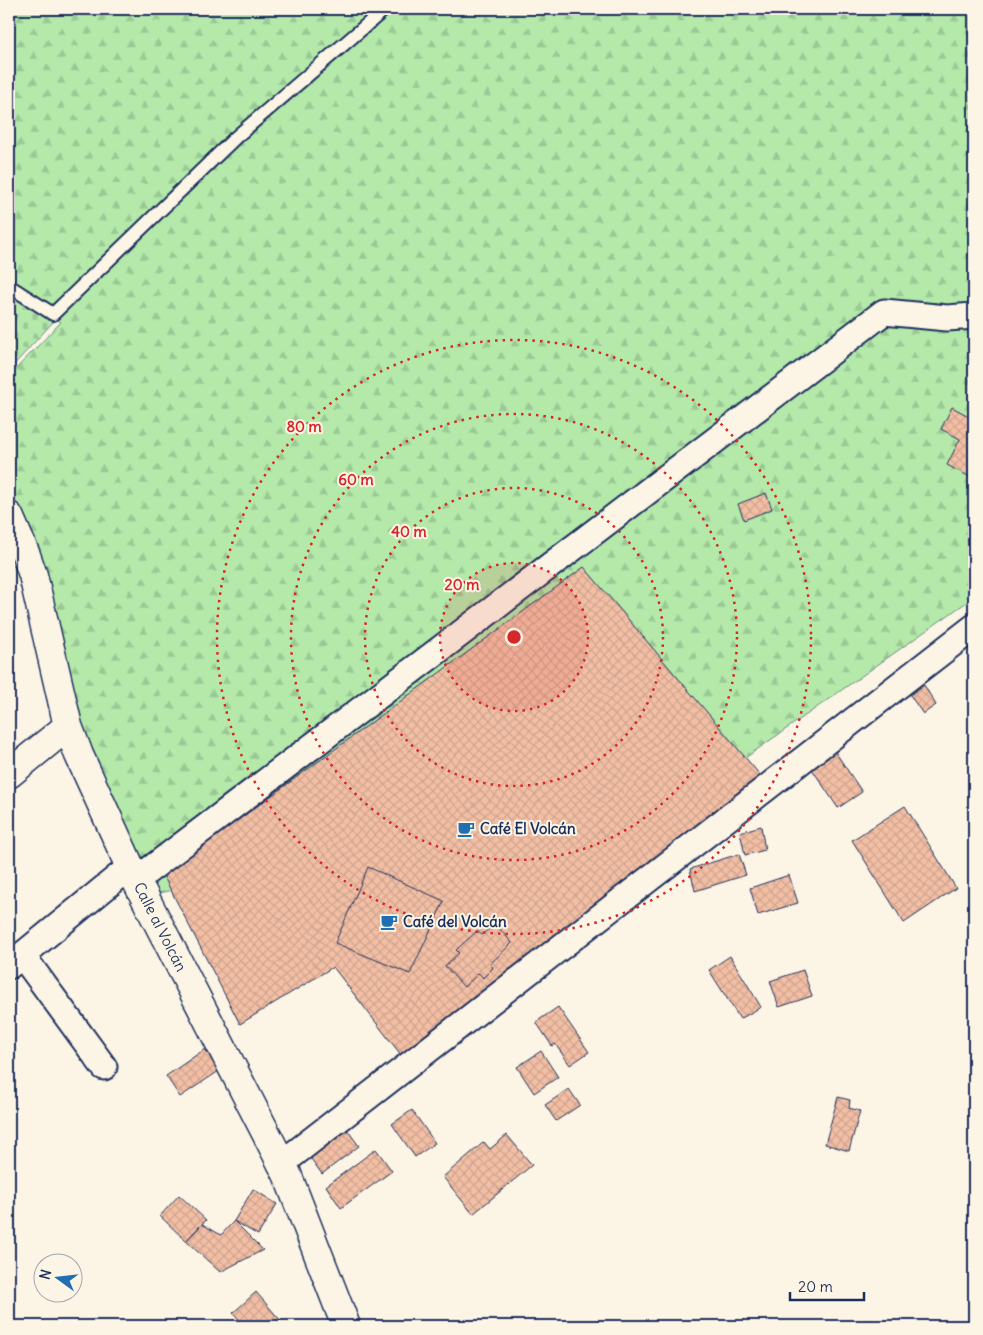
<svg xmlns="http://www.w3.org/2000/svg" width="983" height="1335" font-family="Delius,sans-serif">
	<defs>
		<pattern id="forest-firs" width="22" height="20" patternUnits="userSpaceOnUse" patternTransform="scale(1.25)"><rect width="22" height="20" fill="#b4e9aa"/><path d="M5 1l3.5 6h-7zM16 11l3.5 6h-7z" fill="#9ac895"/></pattern>
		<pattern id="cemetery-stones" width="16" height="16" patternUnits="userSpaceOnUse" patternTransform="scale(1.25)"><rect width="16" height="16" fill="#b4e9aa"/><path d="M2 7V4a2 2 0 0 1 4 0v3zM10 15v-3a2 2 0 0 1 4 0v3z" fill="#9ac895"/></pattern>
		<pattern id="building-cross-hatch" width="8" height="8" patternUnits="userSpaceOnUse" patternTransform="scale(1.25)"><rect width="8" height="8" fill="#f3bfa4"/><path d="M0 0l8 8M0 8l8-8" fill="none" stroke="#d0a490"/></pattern>
	</defs>
	<rect width="100%" height="100%" fill="#fcf5e5"/>
	<filter id="ink" filterUnits="userSpaceOnUse"><feTurbulence type="fractalNoise" baseFrequency=".02" numOctaves="2"/><feDisplacementMap in="SourceGraphic" scale="10" xChannelSelector="R" yChannelSelector="G"/><feConvolveMatrix kernelMatrix="1 2 1 2 8 2 1 2 1" color-interpolation-filters="sRGB"/></filter>
	<g filter="url(#ink)">
		<!-- forest -->
		<path fill="url(#forest-firs)" stroke="#688c84" d="M9 9H974V597L644 829 360 851 144 896 136 880 9 520V376L61 322 9 287Z"/>
		<!-- cemetery -->
		<path fill="url(#cemetery-stones)" stroke="#688c84" d="M9 292 53 322 9 370Z"/>
		<!-- building -->
		<path fill="url(#building-cross-hatch)" stroke="#1b2f5e" d="M952 407 974 419V479L947 465 960 439 941 429Z
			M766 493 772 509 744 520 738 504Z
			M584 567 766 782 405 1060 333 967 240 1024 163 875Z
			M924 685 936 705 923 714 910 695Z
			M832 747 862 792 838 808 808 763Z
			M905 806 956 888 904 923 852 840Z
			M761 826 765 850 745 855 740 832Z
			M739 854 746 875 695 891 690 869Z
			M368 867 444 901 410 974 335 943Z
			M789 875 798 903 758 915 750 888Z
			M495 923 512 943 490 964 493 968 483 978 479 973 464 987 445 966 459 953 456 950 477 931 482 935Z
			M730 956 761 1007 740 1019 709 970Z
			M803 970 812 996 779 1007 770 981Z
			M558 1007 589 1052 570 1065 555 1044 552 1046 536 1022Z
			M205 1049 219 1071 180 1097 166 1076Z
			M541 1051 558 1077 534 1093 517 1067Z
			M569 1089 580 1105 556 1121 545 1105Z
			M838 1097 850 1100 849 1108 860 1111 849 1151 825 1144Z
			M412 1110 435 1143 415 1157 392 1124Z
			M341 1121 359 1146 322 1174 304 1149Z
			M507 1135 532 1165 473 1214 443 1177 484 1142 490 1149Z
			M376 1149 392 1171 341 1208 326 1186Z
			M253 1189 277 1204 258 1235 234 1221Z
			M179 1195 206 1220 186 1241 160 1216Z
			M234 1221 263 1250 220 1272 186 1241 202 1224 221 1235Z
			M256 1292 281 1321 275 1326H245L233 1313Z"/>
		<g fill="none" stroke-linecap="round" stroke-linejoin="round">
			<!-- lane casing -->
			<g stroke="#1b2f5e" stroke-width="16">
				<path id="lane" d="M9 286 53 314 236 137 385 9"/>
			</g>
			<!-- street casing -->
			<g stroke="#1b2f5e" stroke-width="29">
				<path id="street" d="M136 880 884 312 947 318 974 316
					M22 955 104 1067
					M9 966 130 867
					M281 1164 974 627"/>
			</g>
			<!-- secondary casing -->
			<g stroke="#1b2f5e" stroke-width="31">
				<path id="secondary" d="M9 516 26 555 33 575 68 726 79 755 136 880 287 1174 346 1326
					M9 774 68 726"/>
			</g>
			<!-- lane -->
			<use href="#lane" stroke="#fcf5e5" stroke-width="12"/>
			<!-- street -->
			<use href="#street" stroke="#fcf5e5" stroke-width="25"/>
			<!-- secondary -->
			<use href="#secondary" stroke="#fcf5e5" stroke-width="28"/>
		</g>
	</g>
	<!-- distance rings -->
	<circle cx="514" cy="637" r="74" fill="#d62828" fill-opacity=".12"/>
	<g fill="none" stroke="#d62828" stroke-width="2.5" stroke-dasharray="2.5 5">
		<circle cx="514" cy="637" r="74"/>
		<circle cx="514" cy="637" r="149"/>
		<circle cx="514" cy="637" r="223"/>
		<circle cx="514" cy="637" r="297"/>
	</g>
	<!-- icons -->
	<defs>
		<g id="cafe-bare" transform="scale(1.35)"><path d="M-5.5-4.5H6V0H3Q3 3.5 0 3.5H-2.5Q-5.5 3.5-5.5 0ZM3-3.2v2h1.7v-2ZM-6 4.5H4V6H-6Z" fill="#1f6fb2" stroke="#fcf5e5" stroke-width="2.5" paint-order="stroke"/></g>
	</defs>
	<g fill-rule="evenodd">
		<use href="#cafe-bare" x="466" y="829"/>
		<use href="#cafe-bare" x="389" y="922"/>
	</g>
	<g text-anchor="middle" stroke-width="4" stroke-linejoin="round" paint-order="stroke">
		<!-- poi labels -->
		<g font-size="15" font-weight="bold" fill="#1b2f5e" stroke="#fcf5e5" text-anchor="start">
			<text x="480" y="834">Café El Volcán</text>
			<text x="403" y="927">Café del Volcán</text>
		</g>
		<!-- street labels -->
		<g font-size="15" fill="#1b2f5e" stroke="#fcf5e5">
			<text transform="translate(160 927) rotate(63)" y="5">Calle al Volcán</text>
		</g>
	</g>
	<circle cx="514" cy="637" r="8" fill="#d62828" stroke="#fcf5e5" stroke-width="2.5"/>
	<g font-size="15" text-anchor="middle" font-weight="bold" fill="#d62828" stroke="#fcf5e5" stroke-width="4" stroke-linejoin="round" paint-order="stroke">
		<text x="304" y="432">80 m</text>
		<text x="356" y="485">60 m</text>
		<text x="409" y="537">40 m</text>
		<text x="462" y="590">20 m</text>
	</g>
	<!-- margin -->
	<rect width="983" height="1335" fill="none" stroke="#fcf5e5" stroke-width="30"/>
	<rect x="15" y="15" width="953" height="1305" fill="none" stroke="#1b2f5e" stroke-width="2" filter="url(#ink)"/>
	<!-- north arrow -->
	<g transform="translate(58 1278) rotate(285)"><circle r="24" fill="#fcf5e5" stroke="#a2a6af"/>
	<path d="M0-4L9 19L0 12L-9 19Z" fill="#1f6fb2"/>
	<text y="-8" font-size="14" font-weight="bold" text-anchor="middle" fill="#1b2f5e">N</text>
	</g>
	<!-- scale -->
	<path d="M790 1292v8h74v-8" fill="none" stroke="#1b2f5e" stroke-width="2.5"/>
	<text x="798" y="1292" font-size="15" fill="#1b2f5e" stroke="#fcf5e5" stroke-width="4" paint-order="stroke">20 m</text>
</svg>
